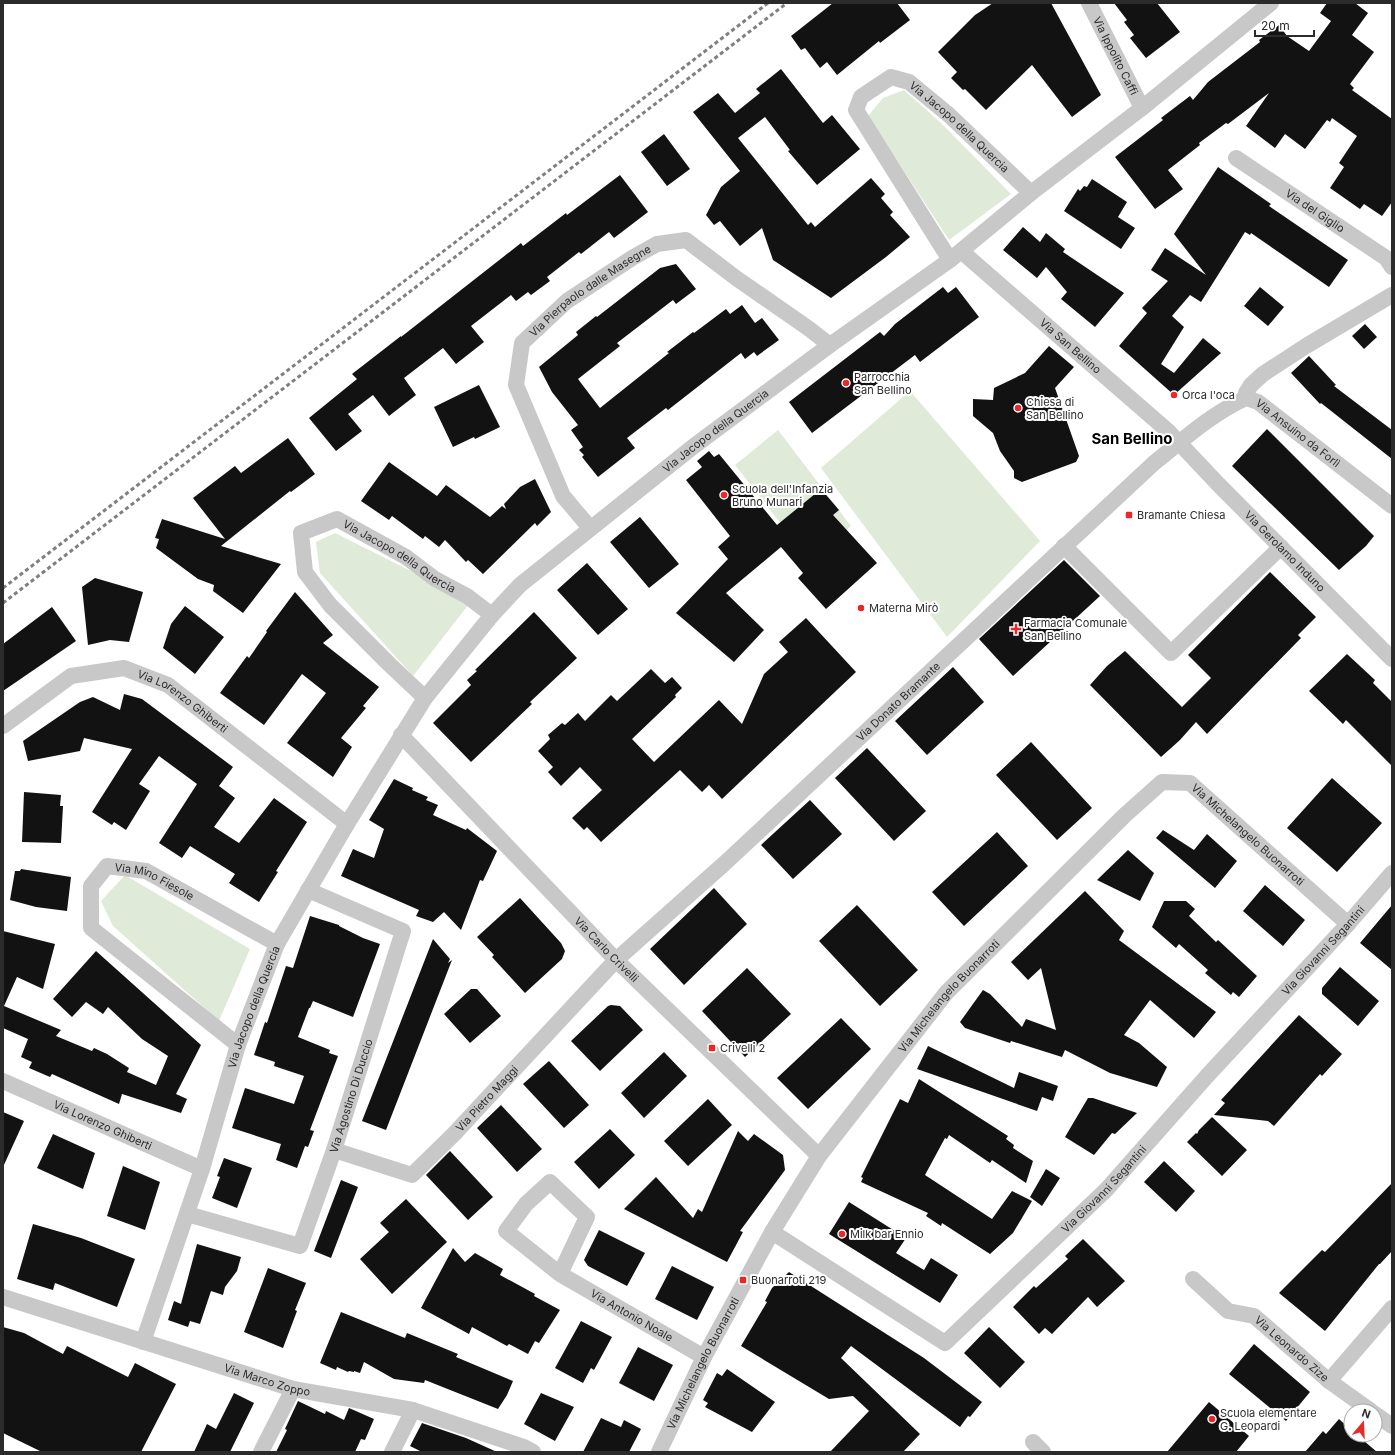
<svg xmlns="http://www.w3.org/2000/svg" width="1395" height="1455" font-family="Inter,sans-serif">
	<rect width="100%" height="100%" fill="#fff"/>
	<!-- green -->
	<path fill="#e0ead8" d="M904 90 941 123 1011 194 949 240 868 116 883 98Z
		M910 391 1040 541 947 637 821 468Z
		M778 430 851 526 810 561 735 465Z
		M335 533 415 573 469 604 413 676 320 573 316 542Z
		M125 875 250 949 219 1021 113 926 101 901Z"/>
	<!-- building -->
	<path fill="#121212" d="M833 3H897L910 20 880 43 879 41 837 75 827 62 820 68 805 48 801 50 791 36Z
		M993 3H1051L1101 95 1072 117 1032 65 986 110 965 89 963 90 951 78 957 72 938 52 975 15Z
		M1114 3H1157L1180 32 1146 58 1130 38 1134 35 1124 22 1127 20Z
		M1327 3H1355L1368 13 1352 35 1374 52 1350 84 1354 88 1352 90 1392 119V202L1382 216 1364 204 1360 209 1330 188 1344 167 1339 163 1357 136 1332 118 1330 122 1327 120 1305 149 1285 134 1275 148 1246 126 1269 93 1228 124 1226 123 1199 143 1200 145 1168 170 1183 189 1155 209 1115 157 1163 120 1161 118 1190 96 1193 100 1208 82 1260 42 1259 40 1279 25 1287 36 1309 51 1331 21 1320 13Z
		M781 69 823 123 832 115 860 149 817 185 788 151 790 150 765 117 738 138 808 225 811 222 815 227 871 178 885 194 881 198 893 212 890 215 910 237 886 257 831 298 773 260 762 228 740 246 720 221 714 225 706 215 721 187 740 171 693 112 718 93 735 113 760 93 756 89Z
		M664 134 690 169 667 186 641 152Z
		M1218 167 1271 204 1269 206 1348 260 1329 287 1251 233 1250 235 1245 232 1201 302 1190 295 1172 316 1184 327 1161 364 1174 373 1203 338 1221 353 1174 395 1119 346 1147 313 1142 308 1168 281 1151 270 1165 248 1206 275 1174 234Z
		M620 175 648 212 614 238 609 232 581 254 579 252 547 277 550 281 531 295 528 292 516 301 511 295 471 326 484 342 456 364 443 348 404 378 416 395 389 416 373 395 348 414 362 431 336 451 309 418 357 379 352 374 401 336V337L521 243 523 246 566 213 567 215Z
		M1092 179 1127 202 1118 217 1135 228 1121 249 1064 211 1078 189 1080 191 1084 186 1087 187Z
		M1023 227 1040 242 1046 233 1065 249 1063 252 1124 293 1095 327 1061 299 1067 292 1046 267 1037 278 1003 250Z
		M676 264 696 289 676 304 673 300 617 343 620 346 578 379 600 408 669 353 667 352 693 332 694 333 726 309 730 314 742 305 755 323 762 318 779 340 757 356 754 352 745 359 741 353 668 410 666 408 627 438 635 448 598 477 582 457 584 455 579 450 583 447 571 430 578 425 552 392 539 367 578 335 576 332 596 316 597 317 660 268Z
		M943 287 948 293 956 287 979 317 920 362 915 355 812 433 789 402 880 332 884 336 895 324Z
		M1260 287 1284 307 1268 326 1244 306Z
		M1365 324 1377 337 1364 349 1352 336Z
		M1049 346 1074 367 1055 388 1079 456 1076 462 1022 482 1014 478V471L1000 451 993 433 973 416V399L993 400 994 388 1025 373Z
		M1309 356 1336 385 1334 386 1392 430V459L1321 403 1320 404 1291 373Z
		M479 385 500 427 475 439 474 437 453 447 434 407Z
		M1267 429 1374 536 1366 546 1339 570 1232 466Z
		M288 438 315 474 291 492 290 491 221 546 281 564 243 613 213 591 214 585 198 579 156 548 159 539 155 538 162 519 225 539 193 498 235 466 241 473Z
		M709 451 714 457 719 454 777 525 821 489 839 510 833 515 877 563 826 609 798 578 803 573 781 547 726 593 764 630 734 662 676 613 728 559 718 547 730 536 686 480 702 467 697 461Z
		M389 462 437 496 446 485 490 517 502 506 506 509 504 504 520 487 535 479 551 512 537 526 535 523 483 574 468 560 466 562 445 540 439 547 425 536 423 539 392 516 389 520 361 501Z
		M640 517 679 564 649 588 610 542Z
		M1064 560 1100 596 1013 676 979 639Z
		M587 563 628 609 598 635 557 590Z
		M1270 572 1316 617 1298 635 1301 638 1207 734 1196 722 1180 740 1161 757 1090 685 1107 666 1125 651 1182 707 1211 678 1188 655Z
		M95 578 143 592 129 642 110 640 88 645 82 587Z
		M295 592 333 635 323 643 379 687 363 706 366 708 341 738 352 747 333 777 287 743 326 693 302 674 264 725 220 693 247 656 249 658 267 632 266 631Z
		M185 606 224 637 195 674 163 648 171 624Z
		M52 607 76 641 3 691V644Z
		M534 612 577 658 530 702 532 704 471 762 433 723 471 685 467 680 477 671 475 670Z
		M806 618 856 672 722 799 709 785 702 792 680 770 601 842 587 827 584 830 572 818 602 790 580 767 561 786 548 772 553 767 538 751 550 739 548 735 562 723 565 725 578 713 585 721 611 695 617 701 651 669 665 683 672 677 682 688 675 695 676 697 632 739 654 762 719 700 742 724 764 674 788 652 779 642Z
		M1347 654 1375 680 1373 683 1392 702V766L1346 720 1343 724 1309 691Z
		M953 667 984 702 927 755 895 721Z
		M124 694 142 699 233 767 219 786 235 798 214 827 239 843 274 798 307 822 276 871 278 872 259 902 229 883 235 874 190 846 182 858 159 843 197 784 159 756 139 784 150 791 126 830 114 822 112 825 92 812 132 749 84 738 80 751 28 761 23 741 80 702 93 697 120 710Z
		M1031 742 1092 808 1057 840 996 775Z
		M867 748 926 811 894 841 835 778Z
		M1332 778 1382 823 1337 872 1287 828Z
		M394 779 413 788 412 790 428 797 426 800 438 805 433 815 466 830 467 828 497 851 483 881 480 880 461 930 444 912 433 922 416 916 419 910 341 876 353 849 374 858 384 829 369 820Z
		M24 792 61 795 60 806H63L61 843 22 842Z
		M810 800 842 834 793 879 761 845Z
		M1163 830 1194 850 1207 834 1237 861 1215 888 1156 838Z
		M997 832 1028 866 964 926 932 892Z
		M1128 850 1154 873 1140 901 1097 880Z
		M21 869 71 877 67 911 36 907 10 900 15 871H20Z
		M1265 885 1305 920 1283 946 1243 911Z
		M714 888 747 924 684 985 650 949Z
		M1085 891 1124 931 1119 940 1216 1012 1194 1038 1150 1000 1124 1035 1139 1043 1167 1067 1157 1087 1110 1073 1065 1050 1062 1057 1011 1041 1010 1043 965 1028 960 1022 983 990 990 994 1022 1027 1026 1019 1056 1030 1041 968 1028 980 1011 962Z
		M520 898 561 943 565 951 562 959 525 993 492 957 494 955 477 937Z
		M1164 901H1186L1195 909 1189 916 1216 942 1218 940 1257 976 1239 997 1233 992 1231 995 1205 973 1208 970 1179 944 1176 948 1152 927Z
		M857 905 918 970 880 1006 819 941Z
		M1392 905V970L1360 943Z
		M310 916 339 925V926L363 938 380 944 353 1017 313 1001 310 1008H309L298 1037 330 1050 329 1053 338 1056 310 1130 314 1131 308 1147 305 1146 297 1168 276 1160 281 1144 232 1128 245 1088 294 1104 304 1076 274 1066 275 1062 254 1055 265 1022 267 1023 286 966 293 968Z
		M3 931 55 944 43 989 17 977 4 1006 61 1030 56 1036 92 1051 94 1048 107 1054 129 1068 127 1072 156 1085 168 1056 142 1039 108 1007 103 1014 86 1002 72 1017 53 999 96 951 201 1045 176 1094 187 1099 181 1113 122 1094 119 1104 52 1074 50 1077 29 1068 32 1062 21 1057 28 1039 3 1028Z
		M433 939 450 959 448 963 452 960 386 1130 362 1121Z
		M1340 967 1379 1001 1358 1026 1322 994V988Z
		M747 968 791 1014 745 1057 702 1011Z
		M471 989H477L501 1016 470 1043 444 1014Z
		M611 1005 620 1006 643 1030 600 1071 571 1041 608 1006Z
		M1299 1015 1342 1054 1322 1076 1320 1074 1274 1126 1268 1121 1214 1115 1225 1103 1221 1100Z
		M841 1018 871 1049 808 1109 777 1078Z
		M928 1046 1014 1088 1019 1072 1058 1086 1053 1101 1042 1097 1037 1111 917 1069Z
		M664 1052 687 1076 644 1118 621 1093Z
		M549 1061 589 1105 564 1128 523 1084Z
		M919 1079 1008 1136 1006 1139 1014 1145 1013 1148 1033 1161 1026 1183 992 1160 990 1163 949 1135 947 1139 945 1138 925 1175 992 1219 1012 1191 1032 1201 1013 1233 990 1254 942 1223 941 1226 926 1216 928 1213 861 1182 863 1178 861 1177 900 1099 908 1103Z
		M1088 1098H1093L1137 1113 1115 1134 1112 1133 1094 1155 1065 1137Z
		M708 1099 732 1125 688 1166 664 1141Z
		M501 1105 542 1149 517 1172 477 1128Z
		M3 1112 24 1121 3 1167Z
		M1212 1117 1247 1150 1222 1176 1187 1142 1196 1133 1197 1134 1199 1130Z
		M610 1129 635 1155 599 1189 574 1162Z
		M738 1131 748 1141 754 1134 783 1155 785 1170 740 1231 743 1232 727 1262 624 1209 656 1177 693 1218 698 1209 702 1212Z
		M53 1134 95 1153 83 1189 37 1168Z
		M450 1151 493 1197 468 1220 426 1175Z
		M224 1158 252 1168 237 1208 212 1198 220 1177 217 1176Z
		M1164 1161 1195 1191 1176 1212 1144 1182Z
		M123 1166 160 1182 145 1230 107 1216Z
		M1046 1169 1060 1178 1042 1206 1030 1197Z
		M341 1180 358 1187 331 1258 314 1251Z
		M1392 1183V1251L1380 1264H1379L1325 1331 1279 1293 1322 1250 1325 1252Z
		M406 1199 447 1242 392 1294 360 1259 389 1232 380 1223Z
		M849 1202 906 1238 896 1253 924 1270 931 1258 958 1275 940 1303 829 1234Z
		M33 1224 81 1238 135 1259 117 1307 55 1283 53 1290 17 1279Z
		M599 1230 645 1253 627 1286 588 1266 584 1260Z
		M1083 1239 1125 1281 1097 1307 1088 1297 1052 1334 1045 1328 1039 1334 1013 1307 1034 1286 1036 1288 1068 1259 1065 1256Z
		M197 1244 241 1257 237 1271 225 1287 223 1295 211 1291 200 1324 190 1321 188 1327 168 1320 174 1301 181 1304Z
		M453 1248 465 1262 475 1253 503 1269 500 1275 535 1294 534 1296 560 1310 539 1343 535 1341 528 1354 509 1344 507 1346 472 1327 469 1334 421 1308Z
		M672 1266 714 1287 697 1320 655 1299Z
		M268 1268 306 1283 295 1310 297 1311 283 1348 244 1332Z
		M789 1272 924 1358 982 1402 970 1417 968 1416 960 1427 851 1346 841 1358 920 1434 903 1452H830L869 1411 853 1396 829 1399 741 1346 767 1302 765 1301 772 1288Z
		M341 1312 405 1338 407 1333 458 1354 456 1357 513 1381 507 1395 498 1409 425 1380 424 1383 394 1379 364 1362 360 1373 354 1371V1372L349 1371 348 1372 337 1367 336 1370 320 1363Z
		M581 1321 612 1337 594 1370 591 1368 583 1383 555 1368Z
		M3 1327 24 1333 63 1354 67 1346 128 1377 135 1363 176 1384 141 1452H42L3 1433Z
		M989 1327 1025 1362 1000 1388 964 1353Z
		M1254 1344 1310 1392 1286 1421 1229 1374Z
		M638 1347 673 1365 654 1401 619 1383Z
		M727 1369 775 1402 752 1432 705 1407 708 1403 703 1400 717 1373 722 1376Z
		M234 1393 254 1403 230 1452H194L207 1424 216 1429Z
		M541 1393 574 1407 555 1441 524 1424Z
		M298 1401 325 1414 326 1411 344 1420 349 1408 374 1419 365 1440 361 1439 355 1452H276L287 1430 285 1429Z
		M1209 1402 1249 1436 1236 1452H1167Z
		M601 1418 621 1427 624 1420 641 1429 629 1452H583Z
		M1339 1419 1351 1430V1435H1357L1377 1452H1305L1323 1431 1326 1434Z
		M422 1423 466 1438 497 1452H422L410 1446Z"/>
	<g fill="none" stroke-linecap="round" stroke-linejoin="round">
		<!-- street -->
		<g stroke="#c8c8c8" stroke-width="16">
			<path id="s1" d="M1089 3 1142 108"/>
			<path id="s2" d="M1236 158 1386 258 1392 267"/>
			<path id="s3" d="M961 251 1168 431 1218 484 1392 659"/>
			<path id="s4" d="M950 260 856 110 861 97 891 77 909 82 949 115 1031 193"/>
			<path d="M1246 398V393L1251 385 1263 374 1306 346 1392 295"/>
			<path id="s5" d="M590 528 563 496 516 385 522 343 567 301 632 258 657 244 686 240 736 278 808 328 830 345"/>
			<path d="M1064 546 1171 653 1281 547"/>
			<path id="s6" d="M425 698 389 664 330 605 305 572 301 533 337 519 406 557 435 579 467 596 492 615"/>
			<path id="s7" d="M3 726 71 676 124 668 168 685 347 824"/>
			<path id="s8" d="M401 735 616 960 819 1156"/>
			<path id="s9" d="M238 1045 91 928V886L107 866 146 871 277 944"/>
			<path id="s10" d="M3 1081 202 1169"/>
			<path id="s11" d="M334 1150 412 1175 454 1134 616 960 725 863 1154 463C1183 440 1211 414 1246 398L1258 402 1392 506"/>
			<path id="s12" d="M187 1214 300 1246 334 1150 403 931 308 890"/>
			<path id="s13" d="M772 1232 945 1343 1106 1190 1207 1076 1348 924 1392 873"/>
			<path id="s14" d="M560 1274 587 1217 550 1182 526 1204 506 1231 560 1274 704 1357"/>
			<path id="s15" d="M1193 1279 1228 1311 1254 1316 1329 1381 1371 1411"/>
			<path id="s16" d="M3 1297 293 1389 413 1410 524 1447 533 1452"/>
			<path id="s17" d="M143 1342 202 1169 238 1045 277 944 347 824 425 698 492 615 520 585 694 446 830 345 950 260 1031 193 1142 108 1271 3"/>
			<path d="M1329 1381 1392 1308"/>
			<path d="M1375 1414 1392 1426"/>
			<path d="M1033 1442 1043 1452"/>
			<path d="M261 1452 293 1389"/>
			<path d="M392 1452 413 1410"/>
			<path id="s18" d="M659 1452 704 1357 772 1232 819 1156 946 993 1125 815 1162 782 1190 783 1348 924"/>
		</g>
		<!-- rail -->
		<path stroke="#808080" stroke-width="3" stroke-dasharray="4 3" stroke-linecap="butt" d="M3 588 768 3
			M3 603 787 3"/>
	</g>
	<!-- markers -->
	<g fill="#e8282a" stroke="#fff" stroke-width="1.5">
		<circle cx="846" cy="383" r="4"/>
		<circle cx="1174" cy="395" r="4"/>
		<circle cx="1018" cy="408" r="4"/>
		<circle cx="724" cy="495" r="4"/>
		<rect x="1125" y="511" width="8" height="8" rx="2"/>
		<circle cx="861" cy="608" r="4"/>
		<path d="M1014 623h4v4h4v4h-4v4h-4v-4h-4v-4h4z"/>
		<rect x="708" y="1044" width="8" height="8" rx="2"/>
		<circle cx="842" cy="1234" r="4"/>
		<rect x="739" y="1276" width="8" height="8" rx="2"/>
		<circle cx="1212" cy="1419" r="4"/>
	</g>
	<g text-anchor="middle" stroke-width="4" stroke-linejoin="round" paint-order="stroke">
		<!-- street labels -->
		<g font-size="11" fill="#2b2b2b" stroke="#fff">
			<text dy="4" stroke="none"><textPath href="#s1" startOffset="59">Via Ippolito Caffi</textPath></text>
			<text dy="4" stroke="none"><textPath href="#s4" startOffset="313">Via Jacopo della Quercia</textPath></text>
			<text dy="4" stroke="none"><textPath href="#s2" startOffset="95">Via del Giglio</textPath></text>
			<text dy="4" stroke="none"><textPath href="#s5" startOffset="291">Via Pierpaolo dalle Masegne</textPath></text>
			<text dy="4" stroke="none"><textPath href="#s3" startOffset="145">Via San Bellino</textPath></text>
			<text dy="4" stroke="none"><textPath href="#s17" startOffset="1104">Via Jacopo della Quercia</textPath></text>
			<text dy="4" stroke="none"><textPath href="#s11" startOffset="1287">Via Ansuino da Forlì</textPath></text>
			<text dy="4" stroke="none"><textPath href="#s3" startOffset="442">Via Gerolamo Induno</textPath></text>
			<text dy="4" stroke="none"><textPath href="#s6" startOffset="325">Via Jacopo della Quercia</textPath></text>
			<text dy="4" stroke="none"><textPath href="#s11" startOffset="761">Via Donato Bramante</textPath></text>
			<text dy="4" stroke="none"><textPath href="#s7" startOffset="206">Via Lorenzo Ghiberti</textPath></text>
			<text dy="4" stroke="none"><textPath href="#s18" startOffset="951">Via Michelangelo Buonarroti</textPath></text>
			<text dy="4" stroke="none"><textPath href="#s9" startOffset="306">Via Mino Fiesole</textPath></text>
			<text dy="4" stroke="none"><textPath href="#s8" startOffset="297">Via Carlo Crivelli</textPath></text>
			<text dy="4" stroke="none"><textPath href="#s13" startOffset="751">Via Giovanni Segantini</textPath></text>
			<text dy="4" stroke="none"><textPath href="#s18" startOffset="543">Via Michelangelo Buonarroti</textPath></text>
			<text dy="4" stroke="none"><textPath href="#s17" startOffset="353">Via Jacopo della Quercia</textPath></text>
			<text dy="4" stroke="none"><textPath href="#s12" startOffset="276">Via Agostino Di Duccio</textPath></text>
			<text dy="4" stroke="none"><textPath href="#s11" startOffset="189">Via Pietro Maggi</textPath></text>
			<text dy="4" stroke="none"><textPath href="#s10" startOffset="109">Via Lorenzo Ghiberti</textPath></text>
			<text dy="4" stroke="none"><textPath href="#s13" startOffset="427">Via Giovanni Segantini</textPath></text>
			<text dy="4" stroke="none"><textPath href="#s14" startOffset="332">Via Antonio Noale</textPath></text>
			<text dy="4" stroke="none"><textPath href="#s15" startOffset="124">Via Leonardo Zize</textPath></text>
			<text dy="4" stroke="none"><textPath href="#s18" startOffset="99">Via Michelangelo Buonarroti</textPath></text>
			<text dy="4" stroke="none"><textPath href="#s16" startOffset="277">Via Marco Zoppo</textPath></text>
		</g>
		<!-- poi labels -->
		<g font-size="11" fill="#2b2b2b" stroke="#fff" text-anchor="start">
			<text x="854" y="381">Parrocchia<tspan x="854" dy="13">San Bellino</tspan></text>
			<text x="1182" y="399">Orca l'oca</text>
			<text x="1026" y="406">Chiesa di<tspan x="1026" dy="13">San Bellino</tspan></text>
			<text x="732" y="493">Scuola dell'Infanzia<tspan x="732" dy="13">Bruno Munari</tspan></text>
			<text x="1137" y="519">Bramante Chiesa</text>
			<text x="869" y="612">Materna Mirò</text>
			<text x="1024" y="627">Farmacia Comunale<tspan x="1024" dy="13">San Bellino</tspan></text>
			<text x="720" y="1052">Crivelli 2</text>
			<text x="850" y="1238">Milk bar Ennio</text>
			<text x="751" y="1284">Buonarroti 219</text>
			<text x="1220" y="1417">Scuola elementare<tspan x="1220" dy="13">G. Leopardi</tspan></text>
		</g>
		<!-- district labels -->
		<g font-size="15" font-weight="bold" fill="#000" stroke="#fff">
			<text x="1132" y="444">San Bellino</text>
		</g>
	</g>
	<!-- border -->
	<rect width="1395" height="1455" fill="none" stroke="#2b2b2b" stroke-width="8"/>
	<!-- north arrow -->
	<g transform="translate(1363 1423) rotate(19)"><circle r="19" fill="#ffffff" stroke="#aaaaaa"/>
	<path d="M0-3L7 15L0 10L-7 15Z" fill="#e8282a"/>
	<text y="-6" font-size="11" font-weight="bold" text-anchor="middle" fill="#2b2b2b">N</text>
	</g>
	<!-- scale -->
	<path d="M1255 30v6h59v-6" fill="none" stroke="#2b2b2b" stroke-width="2"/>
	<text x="1261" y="30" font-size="12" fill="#2b2b2b" stroke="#ffffff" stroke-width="3" paint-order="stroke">20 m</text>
</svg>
